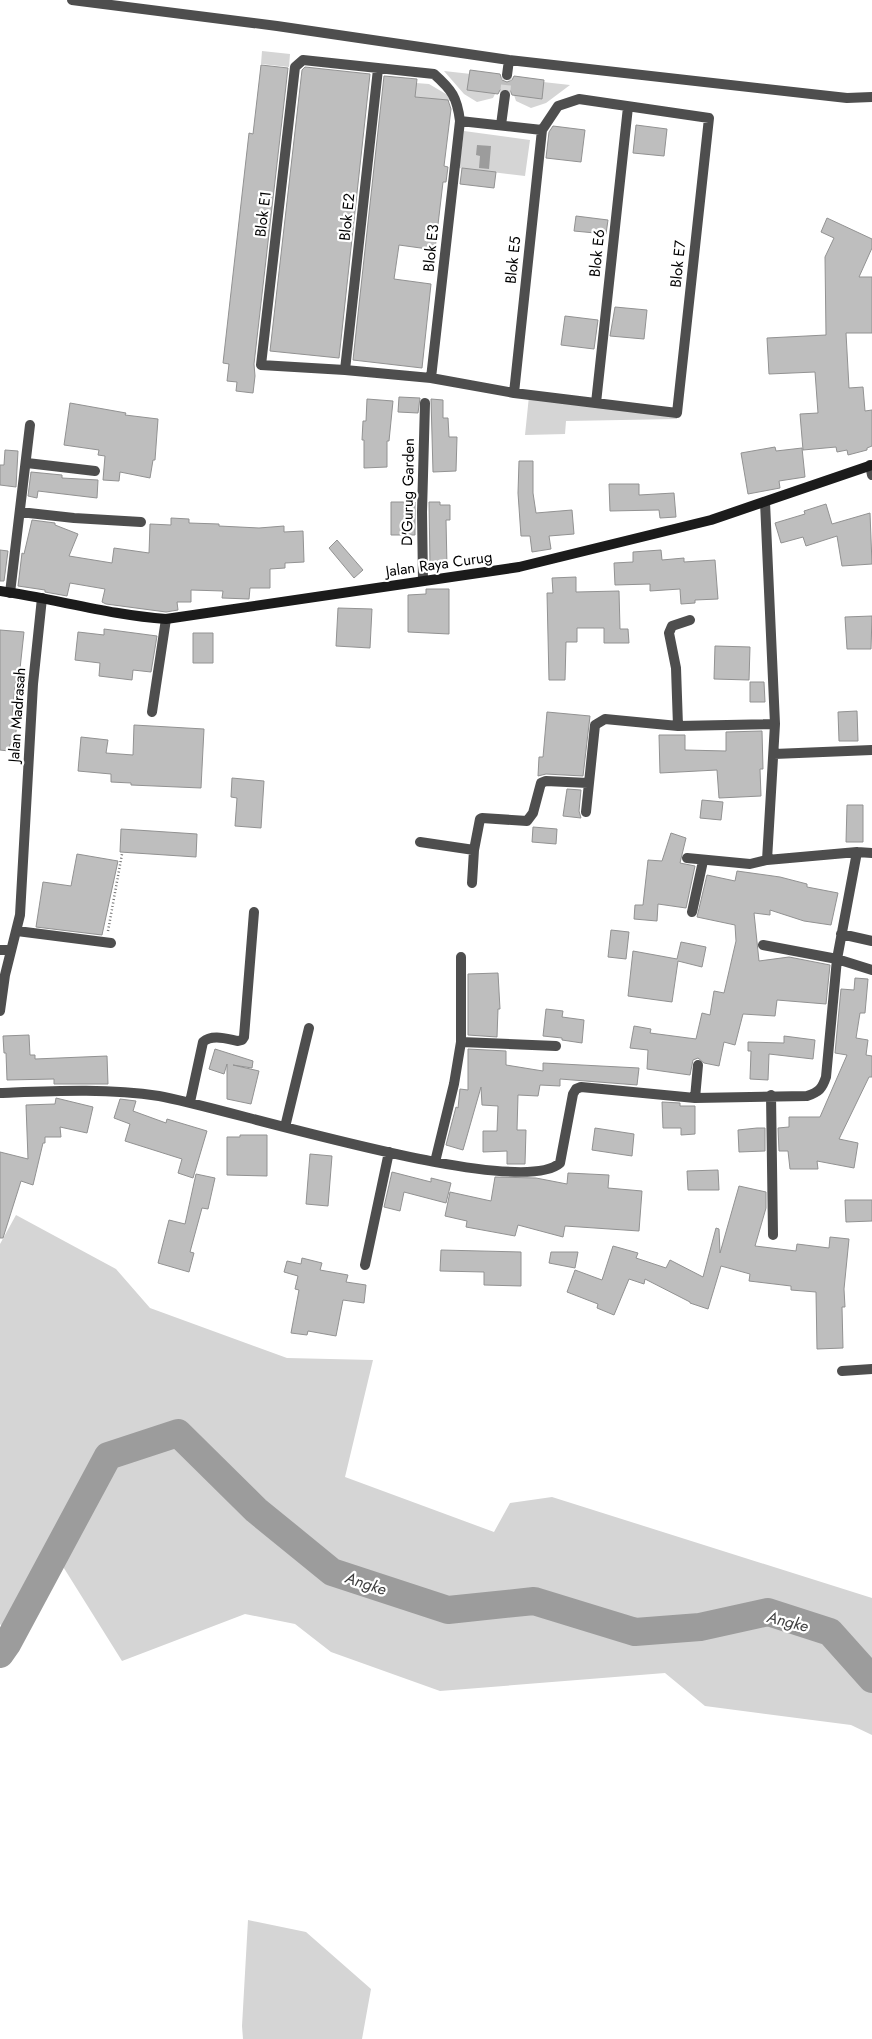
<svg xmlns="http://www.w3.org/2000/svg" width="872" height="2039" font-family="Jost,sans-serif">
	<rect width="100%" height="100%" fill="#fff"/>
	<!-- green -->
	<path fill="#d5d5d5" d="M262 51 290 54 289 67 261 64Z
		M444 71 489 76 496 92 493 98 477 102 464 94Z
		M525 80 570 85 546 103 531 108 516 101 514 95Z
		M416 83 429 84 451 97 452 101 415 97Z
		M464 131 530 140 525 176 459 168Z
		M529 396 677 414V419L566 421 565 434 525 435Z
		M16 1215 116 1269 150 1308 287 1358 373 1360 345 1477 494 1532 510 1503 552 1497 872 1598V1735L851 1725 705 1706 665 1673 440 1691 331 1652 295 1624 245 1614 122 1661 57 1557 12 1637 0 1624V1244Z
		M248 1920 306 1932 371 1989 362 2039H243L242 2026Z"/>
	<!-- water -->
	<path fill="#9c9c9c" d="M477 145 491 146 489 169 479 168 480 156 476 155Z"/>
	<g fill="none" stroke-linecap="round" stroke-linejoin="round">
		<!-- river -->
		<path stroke="#9c9c9c" stroke-width="28" d="M0 1654 7 1644 108 1456 178 1433 256 1510 332 1572 448 1610 534 1601 635 1632 700 1627 768 1612 830 1632 872 1679"/>
	</g>
	<!-- building -->
	<path fill="#bebebe" stroke="#929292" d="M261 65 288 68 254 364 255 376 253 393 236 391 237 382 227 381 229 364 223 363 249 133 253 134Z
		M305 67 370 74 339 358 270 351 302 70Z
		M470 70 500 74 502 80 507 82 512 80 514 76 544 80 542 99 512 95 510 90 505 88 500 90 498 94 467 90Z
		M384 76 417 79 415 97 448 100 451 109 444 166 448 167 446 182H443L435 250 399 245 394 279 431 284 422 368 353 360Z
		M636 125 667 129 664 156 633 153Z
		M553 126 585 130 581 162 546 158 549 132Z
		M462 168 496 172 494 188 460 184Z
		M576 216 608 220 606 234 574 231Z
		M827 218 872 239V248L859 277H872V333H846L849 388 863 387 865 411 872 410V446L867 448V450L848 455 847 450 837 452 836 447 803 450 800 414 818 413 815 372 769 374 767 338 826 335 825 257 834 238 821 232Z
		M615 307 647 310 644 339 610 336Z
		M565 316 598 320 594 349 561 345Z
		M399 397 420 398 418 413 398 412Z
		M367 399 393 401 389 441H387V467L364 468V440H362L363 421H366Z
		M431 399 443 400V418H448L449 437H457L456 471 433 472Z
		M70 403 126 413 125 415 158 419 155 460H153L150 478 120 472 119 481 103 480 105 456 98 455 99 450 64 445Z
		M775 447 776 451 802 448 805 477 779 481 780 488 748 494 741 453Z
		M5 450 18 451 16 487 0 485V465H4Z
		M519 461H533V493L536 513 572 510 574 534 549 536 551 549 532 552 530 536H521L518 493Z
		M31 472 62 475V478L98 480 97 498 38 491 37 498 28 496Z
		M609 484H639V495L674 493 676 517 660 518 659 510 610 511Z
		M391 502H415V535H391Z
		M429 502H440V505H450V520H446L447 566 430 565Z
		M826 504 832 524 870 513 872 564 842 566 837 536 806 546 803 537 781 543 775 523 805 514 804 511Z
		M171 518 189 519V523L219 524V526L259 528 284 526V532L303 531 304 562 285 563V568L270 569V588H250L249 599 222 598 223 591 191 590V602H177L178 610 166 612 106 604 102 602 105 589 70 583 67 596 45 592V590L18 586 22 553 24 554 32 520 55 523V525L78 534 69 556 112 563 114 548 149 553 150 524 171 525Z
		M337 540 363 570 354 578 329 548Z
		M0 550 8 551 4 581H0Z
		M661 550 662 560 684 558V562L715 560 718 599 695 600V603L681 604 680 589 650 591V584L615 585 614 563 633 562V552Z
		M576 577V592L619 591 620 629H628L629 643H604V628H577V642H566L565 680H549L547 593H553L552 578Z
		M426 589H449V634L408 632V595L426 594Z
		M338 608 372 609 370 648 336 646Z
		M872 616 871 649H847L845 617Z
		M104 629 157 636 151 672 133 670 132 680 99 676 100 663 75 660 78 632 104 635Z
		M0 630 24 632 19 678 16 677 12 717 18 718 14 745 10 744 9 751 0 750Z
		M193 633H213V663H193Z
		M715 646 750 647 749 680 714 679Z
		M750 682H764L765 702H750Z
		M857 711 858 741H839L838 712Z
		M547 712 590 716 583 776 546 774 538 776 539 757H543Z
		M134 725 204 729 201 788 131 785V783L111 782V774L78 771 81 737 108 740 106 753 133 755Z
		M762 731 763 769H760L761 796 719 798 717 770 660 773 659 735H685V750L726 751V732Z
		M232 778 264 781 261 828 235 826 237 798 231 797Z
		M567 789 581 790 579 811 581 818 563 816Z
		M702 800 723 802 721 820 700 818Z
		M847 805H863V842H846Z
		M533 827 557 829 556 844 532 842Z
		M121 829 197 834 196 857 120 852Z
		M671 833 686 838 680 863 695 866 686 908 658 904 657 921 634 919 635 905H643L648 860 662 861Z
		M77 854 118 861 102 935 36 927 43 882 71 886Z
		M737 871 780 877 807 884V887L838 893 831 925 804 921 770 910V915L754 913 759 961 789 957 830 965 826 1004 777 1000 775 1016 743 1014 735 1045 724 1042 719 1066 704 1063 698 1058 693 1060 690 1075 647 1069 648 1050 630 1048 634 1026 651 1029 650 1033 696 1039 702 1013 710 1015 714 991 724 993 736 941 735 925 697 917 707 875 735 881Z
		M611 930 629 932 626 959 608 957Z
		M681 942 706 947 702 967 678 961 672 1002 628 996 633 951 677 959Z
		M498 973 500 1009H498L497 1037 468 1035V974Z
		M855 978 868 979 865 1013H860L856 1038 868 1040 866 1055 872 1056V1077H869L839 1139 858 1143 854 1168 817 1161 818 1169H790L788 1151H779L778 1128 789 1127V1117H820L847 1055 835 1053 841 989 854 990Z
		M546 1009 563 1011 562 1017 584 1020 582 1043 562 1040V1038L543 1036Z
		M29 1035 30 1055H35V1059L107 1056 108 1084H54V1079L7 1080 6 1053H4L3 1036Z
		M784 1036 815 1040 813 1059 769 1054 768 1080 750 1079 751 1051H748V1042L784 1043Z
		M215 1049 253 1061 252 1068 233 1065 259 1071 251 1104 227 1099V1064L224 1074 209 1069Z
		M468 1049 506 1051V1065L543 1071V1063L639 1068 637 1085 560 1079V1086L540 1085 538 1096 518 1095 517 1130H526L525 1164H507V1151L483 1152V1131H497L498 1106 482 1105 481 1087 463 1150 446 1145 456 1107 458 1108 460 1089 468 1090Z
		M56 1098 93 1107 87 1133 60 1127 61 1137H45V1143H43L33 1185 21 1181 3 1238H0V1152L28 1159 26 1105 55 1104Z
		M120 1099 136 1101 133 1111 166 1123 167 1119 207 1131 193 1178 178 1173 182 1159 125 1141 130 1124 114 1118Z
		M662 1102 680 1103V1106H695V1134L681 1135V1128H663Z
		M595 1128 634 1134 632 1156 592 1150Z
		M757 1128H765V1151L739 1152 738 1130Z
		M240 1135H267V1176L227 1175V1137H240Z
		M310 1154 332 1156 328 1206 306 1204Z
		M718 1170 719 1190H688L687 1171Z
		M392 1172 431 1182V1178L451 1183 446 1203 404 1192 400 1211 384 1207Z
		M568 1173 609 1175 608 1188 642 1191 639 1231 565 1226 563 1237 518 1225 515 1236 466 1227 467 1221 445 1216 450 1192 491 1201 495 1177 536 1178 567 1184Z
		M196 1174 215 1178 208 1209 202 1208 190 1252 194 1253 189 1272 158 1263 169 1220 185 1224Z
		M739 1186 766 1192V1208L755 1246 796 1251 797 1244 829 1248 830 1237 849 1239 844 1289 845 1307H842L843 1348 817 1349 816 1292 791 1290V1286L749 1281 750 1274 721 1266 708 1309 690 1303V1302L645 1279 644 1284 629 1279 614 1315 597 1308 598 1304 567 1292 575 1270 602 1280 613 1246 638 1253 636 1258 666 1268 670 1260 703 1277 716 1228 719 1229 720 1253Z
		M845 1200H872V1221L846 1222Z
		M441 1250 521 1252V1286L484 1285V1272L440 1271Z
		M551 1252H578L575 1268 549 1263Z
		M302 1258 322 1263 320 1270 348 1275 346 1282 366 1285 364 1303 343 1300 336 1336 308 1331 307 1335 291 1333 299 1290 295 1289 298 1276 284 1272 287 1261 301 1264Z"/>
	<g fill="none" stroke-linecap="round" stroke-linejoin="round">
		<!-- minor-tunnel -->
		<path stroke="#d9d9d9" stroke-width="10" stroke-dasharray="10 5" stroke-linecap="butt" d="M505 95 507 75"/>
		<!-- path -->
		<path stroke="#707070" stroke-width="2.5" stroke-dasharray="1 2.5" stroke-linecap="butt" d="M108 931 122 854"/>
		<!-- minor -->
		<path stroke="#4e4e4e" stroke-width="10" d="M72 0 277 26 509 60 847 98 872 97
			M507 75 509 60
			M460 121 542 130
			M501 125 505 95
			M345 370 378 69
			M431 378 460 121C457 97 452 90 434 74L303 60 295 67 261 365 345 370 431 378 514 393 677 413 709 118 579 99 558 106 542 130 514 393
			M596 403 628 107
			M27 463 95 471
			M870 465 872 475
			M765 502 775 724 767 860 857 852 872 853
			M20 512 74 518 141 522
			M423 581 422 512 425 403
			M10 593 30 425
			M152 712 166 619
			M678 726 676 668 669 633 672 626 690 620
			M774 754 872 750
			M586 812 595 725 605 719 678 726 775 724
			M420 842 474 850
			M687 858 750 864 767 860
			M472 883 474 850 480 819 482 818 527 821 533 813 541 783 546 781 588 783
			M692 912 703 861
			M17 931 111 943
			M841 934 872 941
			M763 945 837 959 872 970
			M0 950H10
			M0 1011 5 975 20 915 33 684 42 598
			M461 1042 556 1046
			M0 1093C53 1091 106 1088 159 1096 224 1107 518 1201 560 1163L573 1094 576 1089 581 1087 695 1098 807 1096C819 1092 822 1089 826 1077L837 959 857 852
			M771 1095 773 1235
			M695 1098 698 1065
			M190 1102 203 1042C212 1034 227 1039 238 1041L242 1040 244 1037 254 912
			M285 1127 309 1028
			M435 1162 454 1084 461 1042V957
			M365 1265 389 1152
			M842 1371 872 1369"/>
		<!-- secondary -->
		<path stroke="#1b1b1b" stroke-width="10" d="M0 591C56 599 110 615 166 619L519 567 711 520 872 465"/>
	</g>
	<g text-anchor="middle" stroke-width="4.5" stroke-linejoin="round" paint-order="stroke">
		<!-- street labels -->
		<g font-size="15" fill="#000" stroke="#fff">
			<text transform="translate(263 214) rotate(-83)" y="5">Blok E1</text>
			<text transform="translate(347 217) rotate(-84)" y="5">Blok E2</text>
			<text transform="translate(431 248) rotate(-84)" y="5">Blok E3</text>
			<text transform="translate(597 253) rotate(-84)" y="5">Blok E6</text>
			<text transform="translate(513 260) rotate(-84)" y="5">Blok E5</text>
			<text transform="translate(678 264) rotate(-84)" y="5">Blok E7</text>
			<text transform="translate(408 492) rotate(-89)" y="5">D'Gurug Garden</text>
			<text transform="translate(439 564) rotate(-8)" y="5">Jalan Raya Curug</text>
			<text transform="translate(17 715) rotate(-86)" y="5">Jalan Madrasah</text>
		</g>
		<!-- water labels -->
		<g font-size="16" font-style="italic" fill="#3d3d3d" stroke="#fff">
			<text transform="translate(366 1583) rotate(18)" y="6">Angke</text>
			<text transform="translate(788 1621) rotate(14)" y="6">Angke</text>
		</g>
	</g>
</svg>
